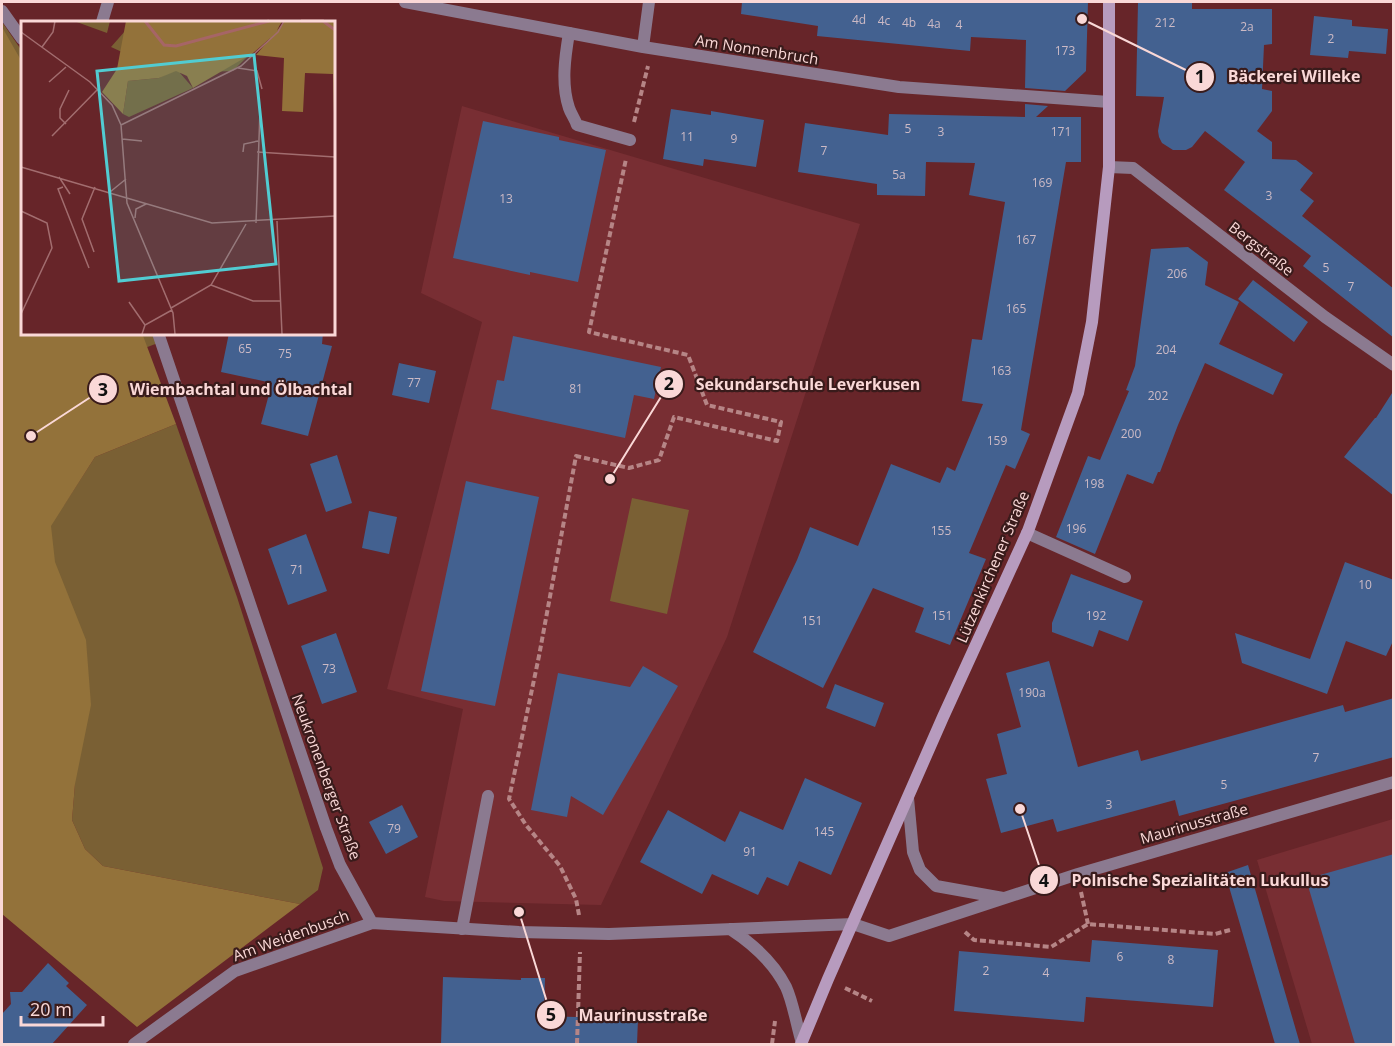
<svg xmlns="http://www.w3.org/2000/svg" width="1395" height="1046" font-family="'Open Sans',sans-serif">
	<rect width="100%" height="100%" fill="#672529"/>
	<!-- built -->
	<path fill="#782e33" d="M462 106 860 224 727 637 601 905 444 901 425 897 463 709 387 689 482 322 421 293Z
		M1393 819V1044H1312L1257 860Z"/>
	<!-- green -->
	<path fill="#7a6034" d="M2 22 22 51V333H155L158 343 55 382 64 505 95 457 176 424 237 597 323 868 318 890 300 904 103 866 85 849 72 820 75 784 2 797Z
		M632 498 689 510 667 614 610 601Z"/>
	<!-- forest -->
	<path fill="#93723a" d="M2 27 22 62V333H142L176 424 95 457 51 526 55 562 86 640 91 705 75 784 72 820 85 849 103 866 300 904 137 1027 2 914Z"/>
	<!-- building -->
	<path fill="#436190" d="M742 2H1088L1086 71 1065 91 1025 88 1026 40 971 37 970 51 817 36 818 26 741 14Z
		M1138 2H1192V9H1272V44L1264 45 1262 89 1272 91V111L1257 131 1272 142V159L1296 160 1313 173 1300 190 1314 201 1302 216 1394 289V338L1303 266 1311 256 1224 190 1245 162 1205 131 1192 147 1186 150H1173L1162 143 1159 137 1158 131 1164 97 1136 96Z
		M1314 16 1352 20V26L1388 29 1386 54 1349 51 1348 58 1310 55Z
		M1025 104 1048 106 1036 117H1081V162H1066L1021 430 1030 434 1015 469 1006 465 969 553 986 559 950 645 915 632 924 608 873 588 823 688 753 652 797 560 810 527 858 546 891 464 940 483 947 467 955 471 983 404 962 401 972 339 982 340 1005 202 969 195 975 163 926 162 925 196 877 195V184L798 172 805 123 888 135 889 114 1025 117Z
		M671 109 711 115V111L764 120 756 167 704 159 703 166 663 159Z
		M483 121 559 137V140L606 150 578 282 530 272V275L453 258Z
		M1188 247 1208 262 1205 285 1239 302 1219 344 1283 374 1273 395 1205 363 1178 425 1160 472H1158L1153 484 1127 474 1095 554 1056 537 1088 456 1100 460 1129 391 1126 390 1135 366 1151 249Z
		M1253 280 1308 322 1294 342 1238 299Z
		M229 333H323L322 344 332 346 308 436 261 424 272 383 221 372Z
		M513 336 661 367 654 399 634 395 625 438 491 409 497 380 504 381Z
		M399 363 436 371 429 403 392 395Z
		M1394 390V496L1344 457 1375 418H1376Z
		M337 455 352 503 326 512 310 464Z
		M466 481 539 497 495 706 421 691Z
		M369 511 397 517 389 554 362 548Z
		M306 534 327 591 288 605 268 549Z
		M1345 562 1394 580V639L1386 656 1346 641 1327 694 1242 663 1235 633 1310 659Z
		M1071 574 1143 601 1128 641 1099 630 1093 647 1052 632V623Z
		M336 633 357 692 322 704 301 646Z
		M1049 661 1078 767 1138 750 1141 761 1343 705 1345 712 1394 698V757L1179 816 1175 800 1057 832 1053 819 1001 833 986 779 1007 774 997 734 1021 727 1006 673Z
		M643 666 678 686 603 815 571 796 567 817 531 810 558 673 630 687Z
		M835 684 884 703 875 727 826 708Z
		M805 778 862 803 831 875 799 861 788 886 767 877 758 895 712 874 702 894 640 862 668 810 725 842 740 811 783 830Z
		M402 805 418 837 386 854 369 822Z
		M1394 854V1044H1355L1306 879Z
		M1248 865 1300 1044H1275L1225 873Z
		M1092 940 1218 950 1213 1007 1086 997 1084 1022 954 1011 959 951 1090 962Z
		M48 963 69 983 66 986 87 1005 52 1044H2V1014L11 1004 10 992H22Z
		M443 977 521 980V978H545L544 1016 638 1019 637 1044H441Z"/>
	<g fill="none" stroke-linecap="round" stroke-linejoin="round">
		<!-- path -->
		<path stroke="#b68586" stroke-width="4" stroke-dasharray="6 3" stroke-linecap="butt" d="M634 122 648 66
			M1081 892 1088 924
			M579 915 576 899 560 866 526 825 509 799 539 656 576 456 629 468 659 460 674 417 777 441 781 422 707 405 688 355 589 332 626 159
			M965 932 974 940 1051 947 1088 924 1215 934 1230 930
			M845 988 872 1001
			M577 1044 580 952
			M772 1044 775 1021"/>
		<!-- service -->
		<path stroke="#8b7a90" stroke-width="12" d="M102 22 108 2
			M569 33C565 57 561 84 569 108 571 114 575 119 577 125L630 140
			M1027 533 1125 577
			M462 929 488 796"/>
		<!-- minor -->
		<path stroke="#8b7a90" stroke-width="12" d="M405 2 643 47 899 87 1109 102
			M2 11 22 39
			M643 47 649 2
			M1109 167 1133 168 1325 317 1394 365
			M158 333 326 828 340 865 372 923
			M908 798 913 852 920 870 936 886 1003 898
			M730 929C753 944 774 963 786 987 793 1002 797 1027 802 1043
			M134 1044 235 971 372 923 519 932 609 934 853 924 889 936 1078 874 1394 782"/>
		<!-- secondary -->
		<path stroke="#b79bbe" stroke-width="12" d="M801 1044 828 979 943 717 1028 531 1078 393 1092 322 1109 167V2"/>
	</g>
	<g text-anchor="middle" stroke-width="4.5" stroke-linejoin="round" paint-order="stroke">
		<!-- number labels -->
		<g font-size="12" fill="#ccbac5">
			<text x="859" y="24">4d</text>
			<text x="884" y="25">4c</text>
			<text x="909" y="27">4b</text>
			<text x="1165" y="27">212</text>
			<text x="934" y="28">4a</text>
			<text x="959" y="29">4</text>
			<text x="1247" y="31">2a</text>
			<text x="1331" y="43">2</text>
			<text x="1065" y="55">173</text>
			<text x="908" y="133">5</text>
			<text x="941" y="136">3</text>
			<text x="1061" y="136">171</text>
			<text x="687" y="141">11</text>
			<text x="734" y="143">9</text>
			<text x="824" y="155">7</text>
			<text x="899" y="179">5a</text>
			<text x="1042" y="187">169</text>
			<text x="1269" y="200">3</text>
			<text x="506" y="203">13</text>
			<text x="1026" y="244">167</text>
			<text x="1326" y="272">5</text>
			<text x="1177" y="278">206</text>
			<text x="1351" y="291">7</text>
			<text x="1016" y="313">165</text>
			<text x="245" y="353">65</text>
			<text x="1166" y="354">204</text>
			<text x="285" y="358">75</text>
			<text x="1001" y="375">163</text>
			<text x="414" y="387">77</text>
			<text x="576" y="393">81</text>
			<text x="1158" y="400">202</text>
			<text x="1131" y="438">200</text>
			<text x="997" y="445">159</text>
			<text x="1094" y="488">198</text>
			<text x="1076" y="533">196</text>
			<text x="941" y="535">155</text>
			<text x="297" y="574">71</text>
			<text x="1365" y="589">10</text>
			<text x="942" y="620">151</text>
			<text x="1096" y="620">192</text>
			<text x="812" y="625">151</text>
			<text x="329" y="673">73</text>
			<text x="1032" y="697">190a</text>
			<text x="1316" y="762">7</text>
			<text x="1224" y="789">5</text>
			<text x="1109" y="809">3</text>
			<text x="394" y="833">79</text>
			<text x="824" y="836">145</text>
			<text x="750" y="856">91</text>
			<text x="1120" y="961">6</text>
			<text x="1171" y="964">8</text>
			<text x="986" y="975">2</text>
			<text x="1046" y="977">4</text>
		</g>
		<!-- street labels -->
		<g font-size="15" fill="#fad8d7" stroke="#391b1b">
			<text transform="translate(757 50) rotate(9)" y="5">Am Nonnenbruch</text>
			<text transform="translate(1261 249) rotate(38)" y="5">Bergstraße</text>
			<text transform="translate(993 567) rotate(-67)" y="5">Lützenkirchener Straße</text>
			<text transform="translate(326 777) rotate(70)" y="5">Neukronenberger Straße</text>
			<text transform="translate(1194 824) rotate(-16)" y="5">Maurinusstraße</text>
			<text transform="translate(291 936) rotate(-20)" y="5">Am Weidenbusch</text>
		</g>
	</g>
	<!-- overview -->
	<g transform="translate(21 21)">
		<rect width="314" height="314" fill="#672529"/>
		<path d="M53 0H89L86 12ZM262 0 212 50 159 52 172 67 108 96 102 93 107 60 138 57 147 52 90 26 112 1Z" fill="#7a6034"/>
		<path d="M105 0H261L254 13 232 32 172 67 166 55 155 50 138 57 107 60 102 93 81 71 96 48ZM264 0H313V93L312 53 284 52 282 91 261 90 263 37 235 34Z" fill="#93723a"/>
		<path fill="none" stroke="#a66566" stroke-width="3" d="M124 0 143 24 155 25 248 0M280 0H302L314 9"/>
		<path fill="none" stroke="#a26d6f" stroke-width="1.5" d="M0 11 69 61 91 84 100 104 106 182 152 292 154 313M21 26 32 11 34 0M217 47 236 50 241 68M28 61 45 46M45 103 39 97V88L48 69M100 104 220 45 257 11 263 0M31 115 76 69M101 118 121 120M222 131 223 123 237 120M236 131 314 136M0 146 191 202 314 195M38 156 49 173M42 166 37 168 68 247M89 171 105 158M0 190 26 202 31 227 0 293M114 197 115 188 125 183M256 200 261 313M235 202 239 90M73 231 61 198 74 166M190 264 232 280H260M108 281 124 304M150 287 190 264 225 203M121 313 124 304 151 289"/>
		<path fill="#51ccd2" fill-opacity="0.15" stroke="#51ccd2" stroke-width="3" d="M233 34 255 243 98 260 76 50Z"/>
		<rect width="314" height="314" fill="none" stroke="#fad8d7" stroke-width="3"/>
	</g>
	<!-- callouts -->
	<path fill="none" stroke="#fad8d7" stroke-width="2" d="M1082 19L1200 77M610 479L669 384M31 436L103 389M1020 809L1044 880M519 912L551 1015"/>
	<g fill="#fad8d7" stroke="#391b1b" stroke-width="2">
		<circle cx="1082" cy="19" r="6"/>
		<circle cx="610" cy="479" r="6"/>
		<circle cx="31" cy="436" r="6"/>
		<circle cx="1020" cy="809" r="6"/>
		<circle cx="519" cy="912" r="6"/>
		<circle cx="1200" cy="77" r="15"/>
		<circle cx="669" cy="384" r="15"/>
		<circle cx="103" cy="389" r="15"/>
		<circle cx="1044" cy="880" r="15"/>
		<circle cx="551" cy="1015" r="15"/>
	</g>
	<g font-size="18" text-anchor="middle" font-weight="bold" fill="#111">
		<text x="1200" y="83">1</text>
		<text x="669" y="390">2</text>
		<text x="103" y="396">3</text>
		<text x="1044" y="887">4</text>
		<text x="551" y="1021">5</text>
	</g>
	<g font-size="16" text-anchor="middle" font-weight="bold" fill="#fad8d7" stroke="#391b1b" stroke-width="4.5" stroke-linejoin="round" paint-order="stroke">
		<text x="1294" y="82">Bäckerei Willeke</text>
		<text x="808" y="390">Sekundarschule Leverkusen</text>
		<text x="241" y="395">Wiembachtal und Ölbachtal</text>
		<text x="1200" y="886">Polnische Spezialitäten Lukullus</text>
		<text x="643" y="1021">Maurinusstraße</text>
	</g>
	<!-- border -->
	<rect width="1395" height="1046" fill="none" stroke="#fad8d7" stroke-width="6"/>
	<!-- scale -->
	<path d="M21 1016v9h82v-9" fill="none" stroke="#fad8d7" stroke-width="3"/>
	<text x="30" y="1016" font-size="18" fill="#fad8d7" stroke="#391b1b" stroke-width="4.5" paint-order="stroke">20 m</text>
</svg>
